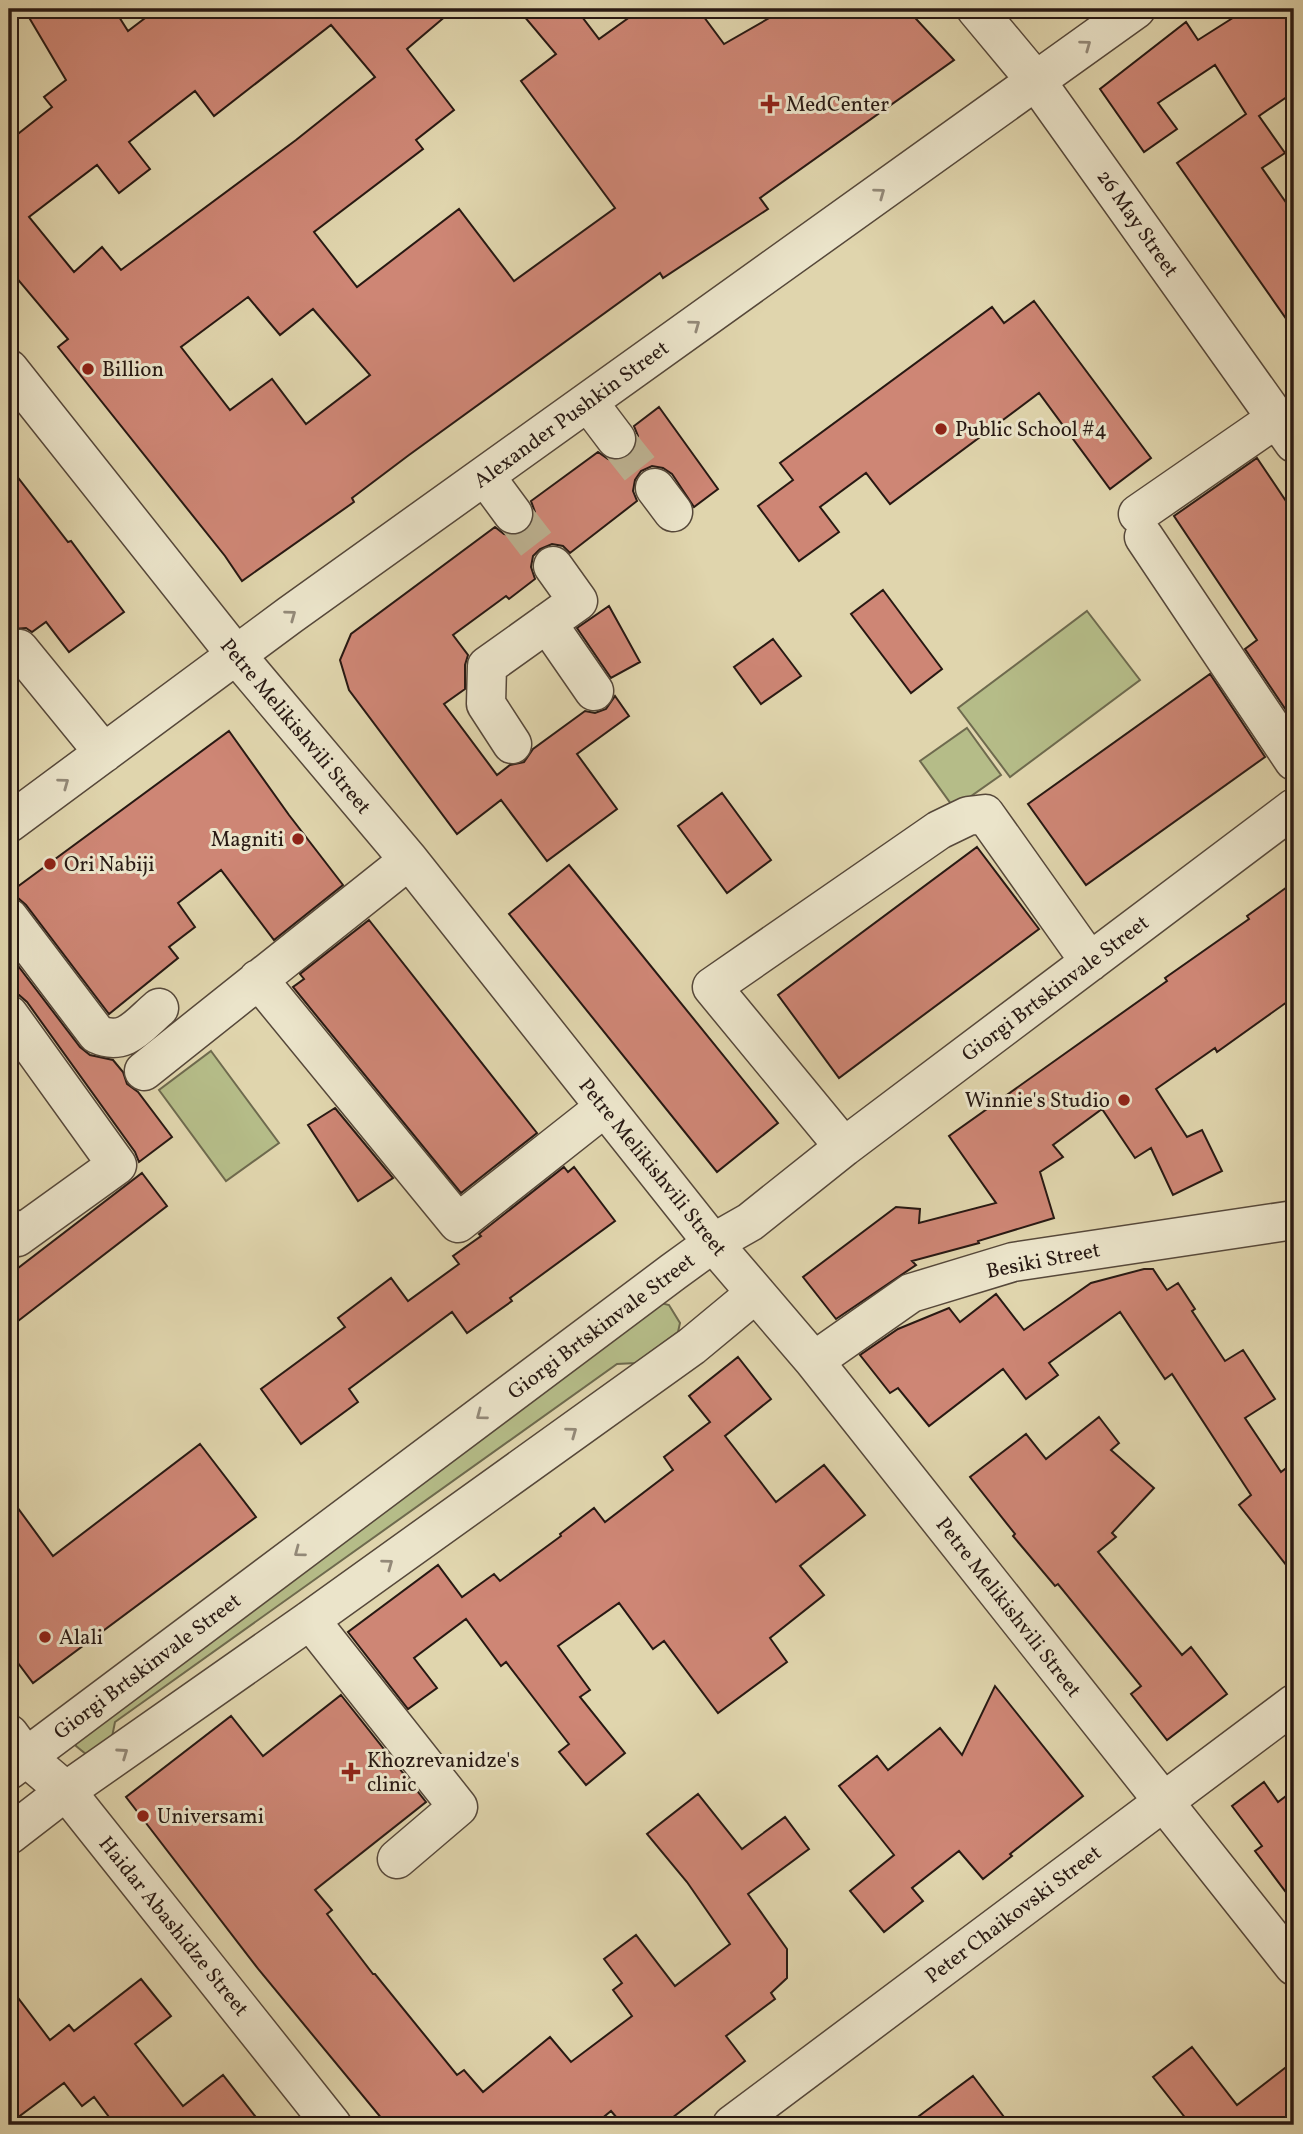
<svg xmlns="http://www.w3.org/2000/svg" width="1303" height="2134" font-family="Vollkorn,serif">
	<rect width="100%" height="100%" fill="#e0d5ad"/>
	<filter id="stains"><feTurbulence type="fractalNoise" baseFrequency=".00286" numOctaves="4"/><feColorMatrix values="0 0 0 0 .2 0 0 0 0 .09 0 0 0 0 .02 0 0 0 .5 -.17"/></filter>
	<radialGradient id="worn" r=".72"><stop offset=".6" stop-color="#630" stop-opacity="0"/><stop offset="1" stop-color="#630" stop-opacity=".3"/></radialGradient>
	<!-- green -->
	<path fill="#b5bc88" stroke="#6e6a4e" stroke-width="2" d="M1087 611 1140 680 1010 777 958 708Z
		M967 728 1001 775 954 808 920 761Z
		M211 1051 279 1143 226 1181 159 1090Z
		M657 1302 669 1305 680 1323 678 1332 636 1363 617 1364 115 1722 112 1737 87 1755 76 1746 75 1729Z"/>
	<!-- building -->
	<path fill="#ce8675" stroke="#281913" stroke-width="2" fill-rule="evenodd" d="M24 9H114L128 31 157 9H454L407 49 454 110 416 140 423 149 314 232 357 287 459 209 514 281 615 208 521 81 556 54 518 9H576L599 39 641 9H698L724 44 785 9H907L954 60 760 198 768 209 663 278 660 273 409 455 352 498 354 502 242 581 225 556 58 347 68 339 9 269V141L52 107 44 97 66 80ZM331 25 375 77 296 140 121 270 102 247 74 272 29 217 97 165 119 193 150 169 129 142 195 91 214 116ZM248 297 280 335 313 309 370 375 306 424 272 379 230 410 181 347Z
		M1247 9H1294V92L1259 116 1285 153 1262 168 1294 214V330L1177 163 1246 114 1215 65 1158 103 1177 129 1144 152 1100 89 1186 22 1198 40Z
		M1034 301 1151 458 1110 489 1039 393 890 504 866 473 820 507 839 532 799 561 758 506 793 480 780 463 992 307 1004 323Z
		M659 407 718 489 694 507 672 474 663 468 652 466 641 471 635 480 633 491 637 501 570 553 563 546 552 544 540 549 533 556 531 567 535 579 509 599 506 596 453 635 468 655 465 665V689L444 704 497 775 510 765 524 762 533 749 585 711 595 713 606 709 615 696 629 716 577 754 617 809 547 861 501 800 457 834 349 690 340 660 351 634 495 527 504 534 515 536 526 531 533 523 535 512 531 501 598 452 608 459 618 461 629 457 636 447 638 436 634 426Z
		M1257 458 1294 513V722L1245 649 1257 640 1174 516Z
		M9 466 68 542 71 541 124 612 69 652 46 622 32 632 26 628 13 629 9 623Z
		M883 590 942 669 911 693 851 614Z
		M609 606 640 662 611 678 577 628Z
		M773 639 801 676 761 704 734 667Z
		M1210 674 1265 757 1086 885 1028 804Z
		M229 731 289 815 343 885 274 940 221 870 178 903 195 927 169 947 178 958 109 1014 26 905 18 898 9 897V893Z
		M722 793 771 860 727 893 678 826Z
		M977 847 1039 929 839 1078 778 995Z
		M569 865 778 1123 717 1172 509 914Z
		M1294 882V997L1217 1052 1215 1048 1156 1089 1187 1137 1202 1130 1222 1171 1173 1195 1151 1148 1135 1158 1102 1109 1053 1145 1063 1157 1040 1172 1054 1218 978 1241 979 1243 912 1261 916 1265 836 1319 803 1277 896 1207 920 1209 919 1223 996 1203 949 1136 1167 981 1165 978 1249 919 1247 916Z
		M369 920 537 1133 461 1193 293 987 304 979 300 974Z
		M9 954 80 1047 90 1055 113 1060 123 1072 127 1084 138 1092 172 1137 139 1162 135 1152 27 1002 19 995 9 993Z
		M335 1108 393 1178 358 1201 308 1125Z
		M564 1167 568 1172 574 1167 615 1221 510 1298 512 1301 467 1333 452 1312 349 1389 358 1402 301 1444 261 1389 345 1327 338 1318 391 1278 408 1301 459 1264 453 1256 481 1236 479 1234Z
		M142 1173 167 1206 9 1328V1275Z
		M1144 1269H1153L1167 1290 1178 1283 1195 1309 1192 1311 1225 1361 1243 1350 1275 1399 1245 1418 1281 1472 1294 1462V1575L1239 1505 1251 1495 1172 1374 1165 1379 1120 1312 1049 1363 1058 1375 1026 1399 1003 1369 929 1426 898 1388 890 1393 860 1355 898 1329 949 1308 960 1322 996 1294 1024 1330 1091 1283Z
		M738 1357 771 1399 725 1436 776 1502 824 1465 865 1515 800 1566 824 1595 770 1638 787 1662 718 1713 664 1641 653 1649 619 1603 558 1646 590 1690 580 1697 625 1753 586 1785 559 1752 569 1744 506 1662 501 1666 466 1619 414 1658 437 1688 408 1709 348 1632 438 1565 462 1597 494 1574 500 1581 561 1536 560 1534 594 1508 605 1522 673 1470 664 1457 710 1422 689 1396Z
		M1099 1417 1119 1443 1111 1450 1154 1488 1112 1533 1116 1537 1098 1552 1182 1655 1191 1647 1227 1694 1167 1740 1131 1694 1141 1686 1058 1584 1055 1586 1013 1536 1015 1534 970 1477 1026 1434 1046 1459Z
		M200 1444 256 1517 33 1683 9 1651V1496L53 1556Z
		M995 1686 1083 1796 1010 1854 1012 1856 983 1879 959 1851 912 1888 923 1901 884 1932 850 1891 894 1855 839 1786 877 1756 888 1770 940 1728 962 1755Z
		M341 1695 426 1802 315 1890 332 1910 327 1914 373 1974H375L457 2075 464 2070 483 2092 550 2037 571 2062 632 2016 613 1990 622 1983 604 1959 636 1935 675 1986 730 1944 687 1882 647 1834 698 1794 742 1849 785 1817 809 1849 748 1894 787 1949V1978L771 1993 775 1999 726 2036 745 2061 663 2125H623L611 2111 594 2125H387L259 1970 126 1797 231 1716 263 1756Z
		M1264 1782 1278 1802 1294 1790V1903L1255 1851 1262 1846 1232 1806Z
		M141 1979 171 2016 135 2044 183 2106 223 2075 262 2125H115L94 2097 82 2106 64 2083 9 2124V1986L50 2040 69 2025 74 2031Z
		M1192 2047 1237 2105 1294 2061V2125H1191L1153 2077Z
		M973 2076 1010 2125H907Z"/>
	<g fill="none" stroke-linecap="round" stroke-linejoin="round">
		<!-- minor-tunnel -->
		<path stroke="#bbaf8e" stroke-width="38" stroke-dasharray="38 19" stroke-linecap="butt" d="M616 439 655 488
			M513 514 553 566"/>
		<!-- minor casing -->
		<g stroke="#56483a" stroke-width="41">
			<path id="minor" d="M976 9 1036 81 1294 443
				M9 369 237 656 409 860 713 1243 814 1361 1294 1966
				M588 402 616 439
				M485 476 513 514
				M655 488 673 512
				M1138 514 1277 418
				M1144 537 1294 761
				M547 623 594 691
				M19 649 104 753
				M512 744 486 704 487 666 578 601 553 566
				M9 823 290 615 1136 9
				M9 918 97 1034C125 1047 139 1025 159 1008
				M258 979 458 1223 605 1107
				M9 1015 117 1165 17 1237 9 1227
				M144 1071 409 860
				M844 1147 712 987 939 830 968 816 985 814 1090 962
				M814 1361 911 1293 1013 1262 1294 1220
				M310 1620 458 1807 397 1859
				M9 1734 26 1757 66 1791 332 2125
				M9 1770 673 1272 713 1243 750 1222 844 1147 1294 808
				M9 1835 66 1791 310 1620 692 1346 756 1293
				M732 2125 1294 1704"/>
		</g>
		<!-- minor -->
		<use href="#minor" stroke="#ebe4ca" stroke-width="38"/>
	</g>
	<!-- one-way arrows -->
	<defs><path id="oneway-chevron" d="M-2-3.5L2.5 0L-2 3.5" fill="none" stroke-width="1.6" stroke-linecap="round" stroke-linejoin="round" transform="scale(1.75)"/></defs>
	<g stroke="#938978">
		<use href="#oneway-chevron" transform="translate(1086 45) rotate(-36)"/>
		<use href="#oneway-chevron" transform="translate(880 193) rotate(-36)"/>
		<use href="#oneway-chevron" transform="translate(695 325) rotate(-36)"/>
		<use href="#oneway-chevron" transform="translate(291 615) rotate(-36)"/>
		<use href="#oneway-chevron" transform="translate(64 783) rotate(-36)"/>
		<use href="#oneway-chevron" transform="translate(481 1415) rotate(143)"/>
		<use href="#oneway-chevron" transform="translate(572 1432) rotate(-36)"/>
		<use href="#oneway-chevron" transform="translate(299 1552) rotate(143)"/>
		<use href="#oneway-chevron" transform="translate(388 1564) rotate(-36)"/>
		<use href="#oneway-chevron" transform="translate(123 1753) rotate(-35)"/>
	</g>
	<!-- markers -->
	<g fill="#8f2418" stroke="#ebe4ca" stroke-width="2.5">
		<path d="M766.5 93.5h7v7h7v7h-7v7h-7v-7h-7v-7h7z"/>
		<circle cx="88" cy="369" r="7"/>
		<circle cx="941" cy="429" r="7"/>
		<circle cx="298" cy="839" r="7"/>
		<circle cx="50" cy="864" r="7"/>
		<circle cx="1124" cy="1100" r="7"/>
		<circle cx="45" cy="1637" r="7"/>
		<path d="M347.5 1761.5h7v7h7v7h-7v7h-7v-7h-7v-7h7z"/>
		<circle cx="143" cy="1816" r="7"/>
	</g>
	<g text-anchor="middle" stroke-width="6" stroke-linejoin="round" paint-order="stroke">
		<!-- poi labels -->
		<g font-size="21" fill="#281913" stroke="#ebe4ca" text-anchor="start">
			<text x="786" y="111">MedCenter</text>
			<text x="102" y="376">Billion</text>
			<text x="955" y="436">Public School #4</text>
			<text x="284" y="846" text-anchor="end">Magniti</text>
			<text x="64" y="871">Ori Nabiji</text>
			<text x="1110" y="1107" text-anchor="end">Winnie's Studio</text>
			<text x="59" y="1644">Alali</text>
			<text x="367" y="1767">Khozrevanidze's<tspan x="367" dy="24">clinic</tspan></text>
			<text x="157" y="1823">Universami</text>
		</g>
		<!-- street labels -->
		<g font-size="21" fill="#281913" stroke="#ebe4ca">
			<text transform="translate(1138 223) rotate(55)" y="7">26 May Street</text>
			<text transform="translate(571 414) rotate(-36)" y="7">Alexander Pushkin Street</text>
			<text transform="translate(296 726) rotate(50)" y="7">Petre Melikishvili Street</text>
			<text transform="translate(1055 988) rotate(-37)" y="7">Giorgi Brtskinvale Street</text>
			<text transform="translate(653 1167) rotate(51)" y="7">Petre Melikishvili Street</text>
			<text transform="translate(1043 1260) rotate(-11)" y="7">Besiki Street</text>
			<text transform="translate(601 1326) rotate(-37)" y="7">Giorgi Brtskinvale Street</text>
			<text transform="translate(1009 1607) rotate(52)" y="7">Petre Melikishvili Street</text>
			<text transform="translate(147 1666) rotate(-37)" y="7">Giorgi Brtskinvale Street</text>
			<text transform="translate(1013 1914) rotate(-37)" y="7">Peter Chaikovski Street</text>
			<text transform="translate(174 1926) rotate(51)" y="7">Haidar Abashidze Street</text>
		</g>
	</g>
	<!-- margin -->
	<rect width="1303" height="2134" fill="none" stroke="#e0d5ad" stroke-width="35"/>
	<rect x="10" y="10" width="1282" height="2113" fill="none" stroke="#281913" stroke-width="3.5"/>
	<rect x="18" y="18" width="1268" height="2099" fill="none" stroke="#281913" stroke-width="2"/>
	<rect width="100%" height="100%" filter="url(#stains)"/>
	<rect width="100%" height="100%" fill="url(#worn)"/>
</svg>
